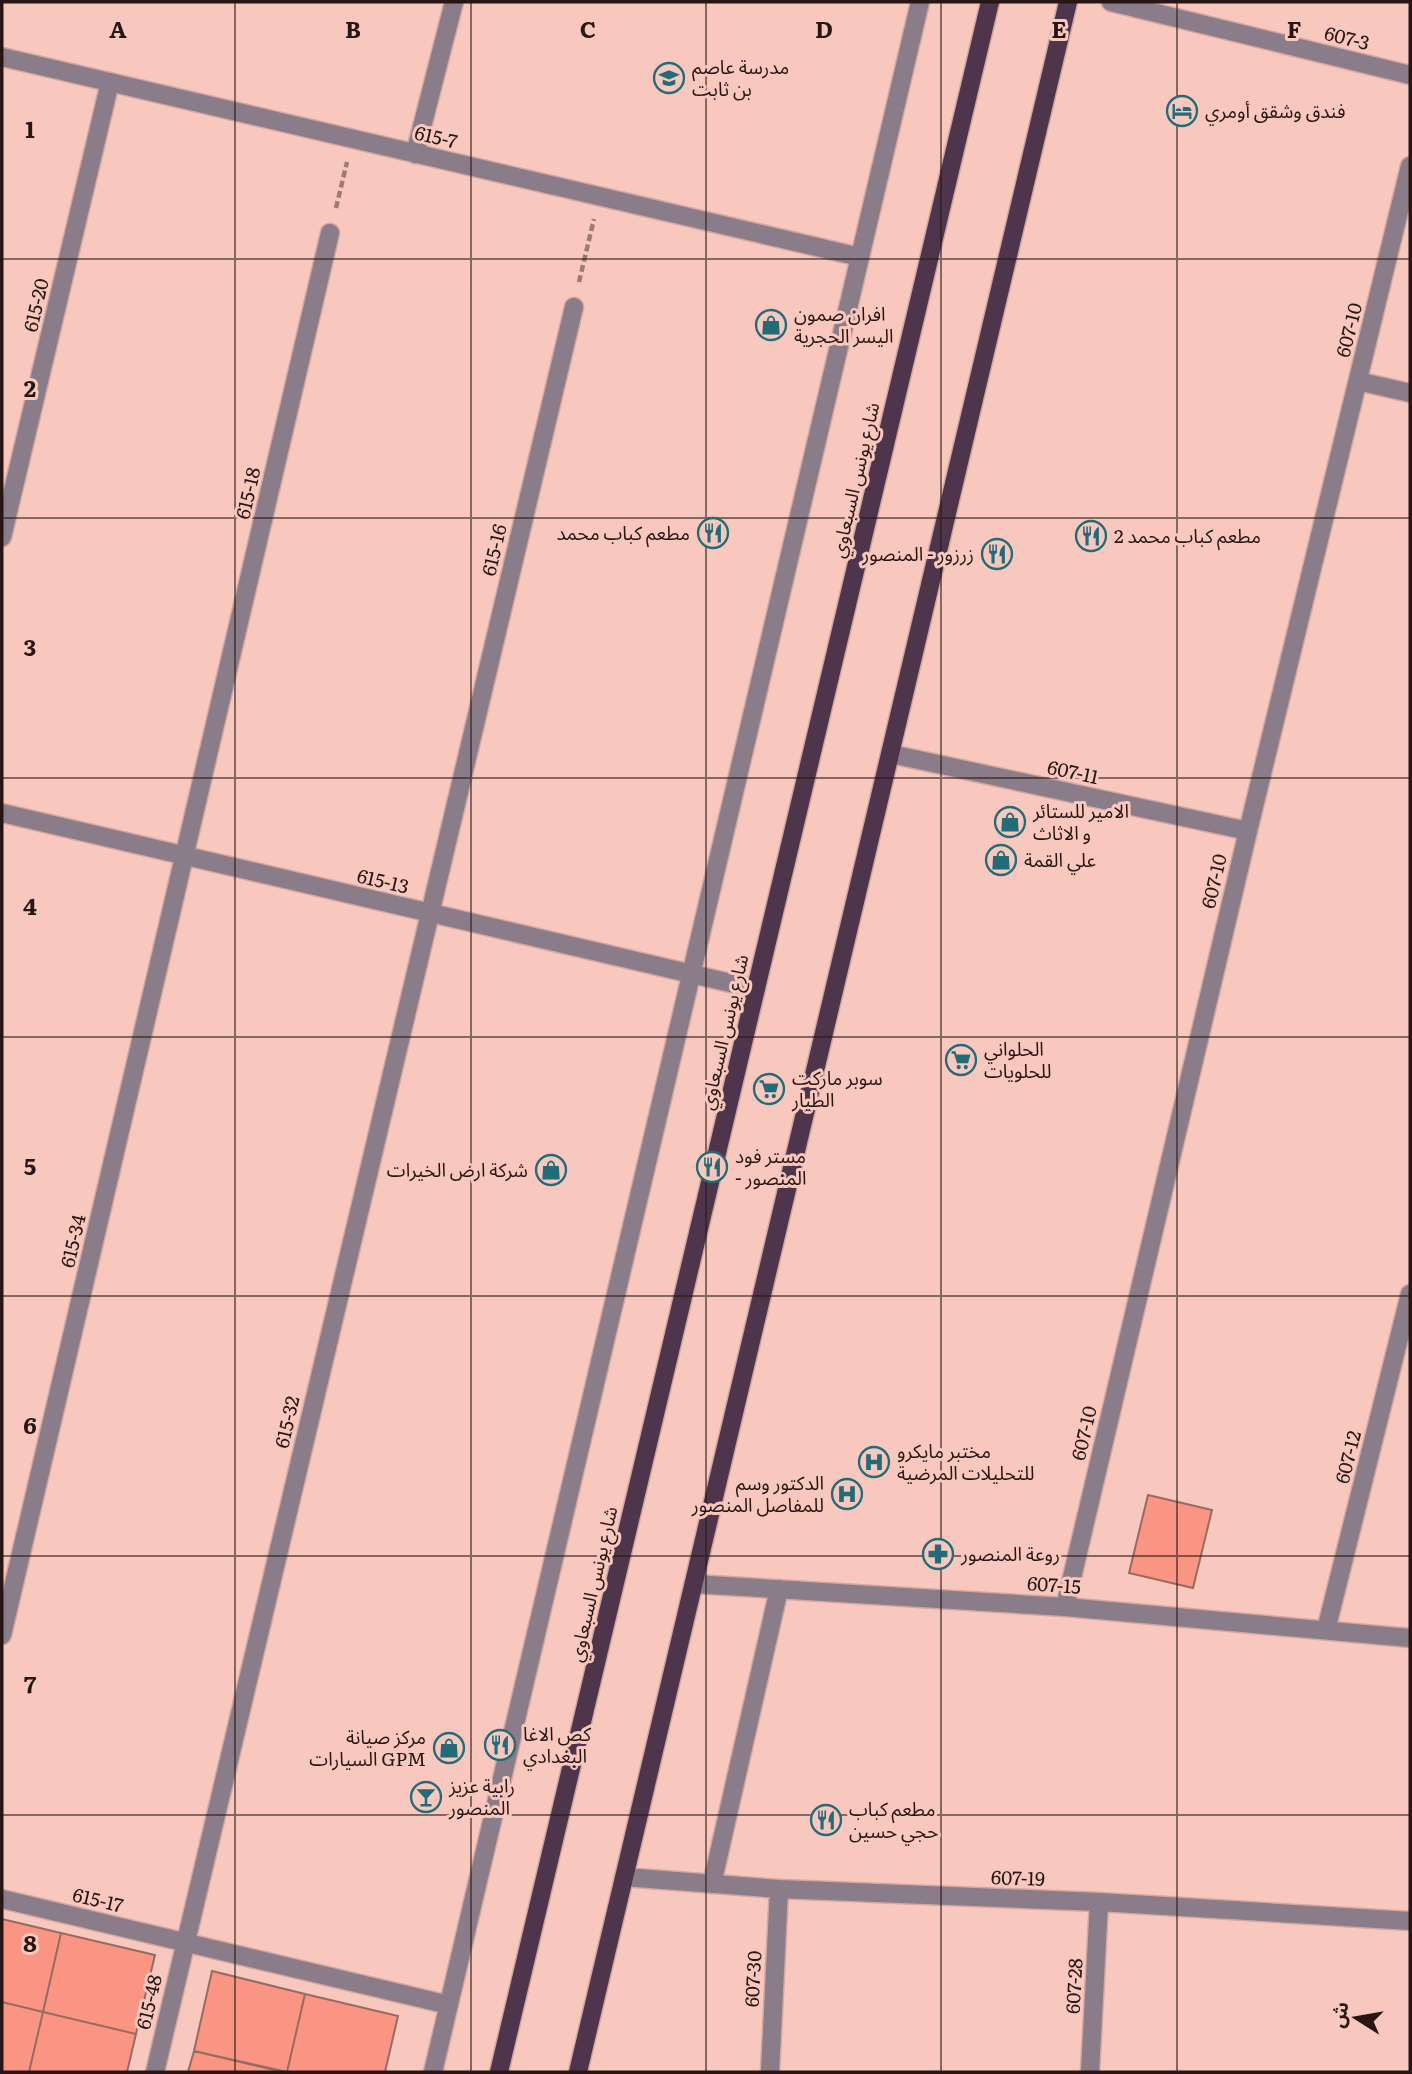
<svg xmlns="http://www.w3.org/2000/svg" width="1412" height="2074" font-family="Literata,'Noto Sans Arabic',serif">
	<rect width="100%" height="100%" fill="#f8c8bf"/>
	<!-- building -->
	<path fill="#fb9583" stroke="#966b63" stroke-width="2" d="M1148 1495 1212 1510 1193 1588 1129 1573Z
		M2 1919 61 1933 43 2012 2 2002Z
		M61 1933 155 1955 136 2034 43 2012Z
		M212 1971 305 1994 287 2072 194 2051Z
		M305 1994 398 2016 385 2072H287Z
		M2 2002 43 2012 29 2072H2Z
		M43 2012 136 2034 127 2072H29Z
		M194 2051 283 2072H188Z"/>
	<g fill="none" stroke-linecap="round" stroke-linejoin="round">
		<!-- minor casing -->
		<g stroke="#d2a8a0" stroke-width="21">
			<path id="minor" d="M1111 2 1410 75
				M2 57 860 257
				M415 154 454 2
				M1358 381 1410 393
				M2 537 110 82
				M891 754 1248 831
				M2 813 756 989
				M694 1584 1065 1607 1410 1638
				M1065 1607 1248 831 1410 166
				M1326 1630 1410 1294
				M2 1635 330 233
				M624 1877 779 1889 1099 1902 1410 1921
				M712 1884 779 1589
				M2 1899 449 2005
				M155 2072 574 307
				M433 2072 920 2
				M770 2072 779 1889
				M1090 2072 1099 1902"/>
		</g>
		<!-- major casing -->
		<g stroke="#d2a8a0" stroke-width="21">
			<path id="major" d="M499 2072 990 2
				M578 2072 1068 2"/>
		</g>
		<!-- path -->
		<path stroke="#9d7b74" stroke-width="4.5" stroke-dasharray="7 3.5" stroke-linecap="butt" d="M336 208 347 162
			M579 282 594 219"/>
		<!-- minor -->
		<use href="#minor" stroke="#8b7c89" stroke-width="18"/>
		<!-- major -->
		<use href="#major" stroke="#4e354b" stroke-width="18"/>
	</g>
	<!-- grid -->
	<path fill="none" stroke="#271613" stroke-width="2" stroke-opacity="0.55" d="M235 2V2072M471 2V2072M706 2V2072M941 2V2072M1177 2V2072M2 259H1410M2 518H1410M2 778H1410M2 1037H1410M2 1296H1410M2 1556H1410M2 1815H1410"/>
	<!-- icons -->
	<defs>
		<g id="school-ring" transform="scale(1.575)"><circle r="9.5" fill="#f8c8bf" stroke="#236b77" stroke-width="1.5"/><path d="M0-5L7-2L0 1L-7-2ZM-4 1L0 2.5L4 1V4Q0 6-4 4Z" fill="#236b77"/></g>
		<g id="hotel-ring" transform="scale(1.575)"><circle r="9.5" fill="#f8c8bf" stroke="#236b77" stroke-width="1.5"/><path d="M-6-4.5h1.5V1H6V5H4.5V3h-9V5H-6ZM-4 0a1.8 1.8 0 1 1 3.6 0ZM.5 0V-2.5h3Q6-2.5 6 0Z" fill="#236b77"/></g>
		<g id="shop-ring" transform="scale(1.575)"><circle r="9.5" fill="#f8c8bf" stroke="#236b77" stroke-width="1.5"/><path d="M-5-2.5h2.3a2.7 3.5 0 0 1 5.4 0H5L5.5 6h-11ZM-1.5-2.5h3a1.5 2.3 0 0 0-3 0Z" fill="#236b77"/></g>
		<g id="restaurant-ring" transform="scale(1.575)"><circle r="9.5" fill="#f8c8bf" stroke="#236b77" stroke-width="1.5"/><path d="M-5-6h1v4h1v-4h1v4h1v-4h1v5L-1.5 .5V6h-2V.5L-5-1ZM5-6V6H3V1.5H1.5Q1.5-4 5-6Z" fill="#236b77"/></g>
		<g id="supermarket-ring" transform="scale(1.575)"><circle r="9.5" fill="#f8c8bf" stroke="#236b77" stroke-width="1.5"/><path d="M-6-5.5h2.5l.6 2H6L4.5 2H-2.5L-4.4-4H-6ZM-1.5 3.2a1.3 1.3 0 1 0 .1 0ZM3 3.2a1.3 1.3 0 1 0 .1 0Z" fill="#236b77"/></g>
		<g id="hospital-ring" transform="scale(1.575)"><circle r="9.5" fill="#f8c8bf" stroke="#236b77" stroke-width="1.5"/><path d="M-5-5h3v3.5h4V-5h3V5h-3V1.5h-4V5h-3Z" fill="#236b77"/></g>
		<g id="pharmacy-ring" transform="scale(1.575)"><circle r="9.5" fill="#f8c8bf" stroke="#236b77" stroke-width="1.5"/><path d="M-2-6h4v4h4v4h-4v4h-4v-4h-4v-4h4Z" fill="#236b77"/></g>
		<g id="bar-ring" transform="scale(1.575)"><circle r="9.5" fill="#f8c8bf" stroke="#236b77" stroke-width="1.5"/><path d="M-6-5H6L.8 .8V4.5H3.5V6h-7V4.5H-.8V.8Z" fill="#236b77"/></g>
	</defs>
	<g fill-rule="evenodd">
		<use href="#school-ring" x="669" y="78"/>
		<use href="#hotel-ring" x="1182" y="111"/>
		<use href="#shop-ring" x="771" y="325"/>
		<use href="#restaurant-ring" x="713" y="533"/>
		<use href="#restaurant-ring" x="1091" y="536"/>
		<use href="#restaurant-ring" x="997" y="554"/>
		<use href="#shop-ring" x="1010" y="822"/>
		<use href="#shop-ring" x="1001" y="860"/>
		<use href="#supermarket-ring" x="961" y="1060"/>
		<use href="#supermarket-ring" x="769" y="1089"/>
		<use href="#restaurant-ring" x="712" y="1167"/>
		<use href="#shop-ring" x="551" y="1170"/>
		<use href="#hospital-ring" x="874" y="1462"/>
		<use href="#hospital-ring" x="847" y="1494"/>
		<use href="#pharmacy-ring" x="938" y="1554"/>
		<use href="#restaurant-ring" x="500" y="1745"/>
		<use href="#shop-ring" x="449" y="1748"/>
		<use href="#bar-ring" x="426" y="1797"/>
		<use href="#restaurant-ring" x="826" y="1820"/>
	</g>
	<g text-anchor="middle" stroke-width="6" stroke-linejoin="round" paint-order="stroke">
		<!-- street labels -->
		<g font-size="19" fill="#271613" stroke="#f8c8bf">
			<text transform="translate(1347 38) rotate(14)" y="7">607-3</text>
			<text transform="translate(436 137) rotate(13)" y="7">615-7</text>
			<text transform="translate(36 305) rotate(-77)" y="7">615-20</text>
			<text transform="translate(1349 330) rotate(-76)" y="7">607-10</text>
			<text transform="translate(855 480) rotate(-77)" y="7">شارع يونس السبعاوي</text>
			<text transform="translate(248 493) rotate(-77)" y="7">615-18</text>
			<text transform="translate(494 550) rotate(-77)" y="7">615-16</text>
			<text transform="translate(1073 772) rotate(12)" y="7">607-11</text>
			<text transform="translate(383 881) rotate(13)" y="7">615-13</text>
			<text transform="translate(1214 881) rotate(-77)" y="7">607-10</text>
			<text transform="translate(724 1032) rotate(-77)" y="7">شارع يونس السبعاوي</text>
			<text transform="translate(73 1241) rotate(-77)" y="7">615-34</text>
			<text transform="translate(287 1422) rotate(-77)" y="7">615-32</text>
			<text transform="translate(1084 1433) rotate(-77)" y="7">607-10</text>
			<text transform="translate(1348 1457) rotate(-76)" y="7">607-12</text>
			<text transform="translate(593 1584) rotate(-77)" y="7">شارع يونس السبعاوي</text>
			<text transform="translate(1054 1585) rotate(4)" y="7">607-15</text>
			<text transform="translate(1018 1878) rotate(2)" y="7">607-19</text>
			<text transform="translate(98 1900) rotate(13)" y="7">615-17</text>
			<text transform="translate(753 1979) rotate(-87)" y="7">607-30</text>
			<text transform="translate(1074 1986) rotate(-87)" y="7">607-28</text>
			<text transform="translate(149 2002) rotate(-77)" y="7">615-48</text>
		</g>
		<!-- poi labels -->
		<g font-size="19" fill="#271613" stroke="#f8c8bf" text-anchor="start">
			<text x="692" y="74">مدرسة عاصم<tspan x="692" dy="22">بن ثابت</tspan></text>
			<text x="1205" y="118">فندق وشقق أومري</text>
			<text x="794" y="321">افران صمون<tspan x="794" dy="22">اليسر الحجرية</tspan></text>
			<text x="690" y="540" text-anchor="end">مطعم كباب محمد</text>
			<text x="1114" y="543">مطعم كباب محمد 2</text>
			<text x="974" y="561" text-anchor="end">زرزور - المنصور</text>
			<text x="1033" y="818">الامير للستائر<tspan x="1033" dy="22">و الاثاث</tspan></text>
			<text x="1024" y="867">علي القمة</text>
			<text x="984" y="1056">الحلواني<tspan x="984" dy="22">للحلويات</tspan></text>
			<text x="792" y="1085">سوبر ماركت<tspan x="792" dy="22">الطيار</tspan></text>
			<text x="735" y="1163">مستر فود<tspan x="735" dy="22">- المنصور</tspan></text>
			<text x="528" y="1177" text-anchor="end">شركة ارض الخيرات</text>
			<text x="897" y="1458">مختبر مايكرو<tspan x="897" dy="22">للتحليلات المرضية</tspan></text>
			<text x="824" y="1490" text-anchor="end">الدكتور وسم<tspan x="824" dy="22">للمفاصل المنصور</tspan></text>
			<text x="961" y="1561">روعة المنصور</text>
			<text x="523" y="1741">كص الاغا<tspan x="523" dy="22">البغدادي</tspan></text>
			<text x="426" y="1744" text-anchor="end">مركز صيانة<tspan x="426" dy="22">السيارات GPM</tspan></text>
			<text x="449" y="1793">رابية عزيز<tspan x="449" dy="22">المنصور</tspan></text>
			<text x="849" y="1816">مطعم كباب<tspan x="849" dy="22">حجي حسين</tspan></text>
		</g>
	</g>
	<g font-size="23" text-anchor="middle" font-weight="bold" fill="#271613" stroke="#f8c8bf" stroke-width="6" stroke-linejoin="round" paint-order="stroke">
		<text x="118" y="38">A</text>
		<text x="353" y="38">B</text>
		<text x="588" y="38">C</text>
		<text x="824" y="38">D</text>
		<text x="1059" y="38">E</text>
		<text x="1294" y="38">F</text>
		<text x="30" y="138">1</text>
		<text x="30" y="397">2</text>
		<text x="30" y="656">3</text>
		<text x="30" y="915">4</text>
		<text x="30" y="1175">5</text>
		<text x="30" y="1434">6</text>
		<text x="30" y="1693">7</text>
		<text x="30" y="1952">8</text>
	</g>
	<!-- border -->
	<rect width="1412" height="2074" fill="none" stroke="#271613" stroke-width="7"/>
	<!-- north arrow -->
	<g transform="translate(1356 2018) rotate(281)" stroke="#f8c8bf" stroke-width="5" paint-order="stroke">
	<path d="M0-5L12 26L0 18L-12 26Z" fill="#271613"/>
	<text y="-10" font-size="19" font-weight="bold" text-anchor="middle" fill="#271613">ش</text>
	</g>
</svg>
